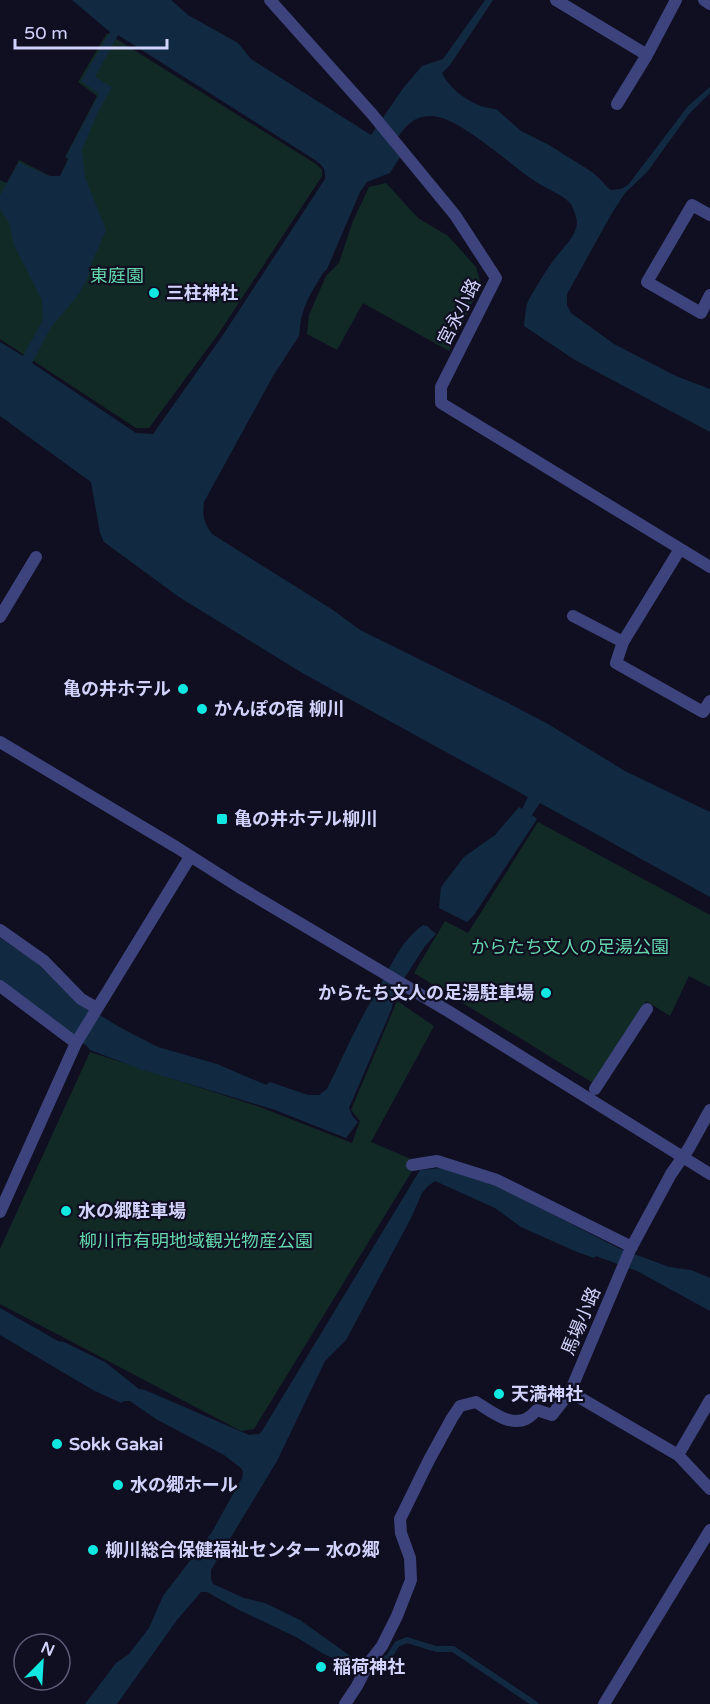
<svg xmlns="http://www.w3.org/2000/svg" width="710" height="1704" font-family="'Varela Round','Noto Sans JP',sans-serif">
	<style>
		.green { fill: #122a26 }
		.water { fill: #112a42; fill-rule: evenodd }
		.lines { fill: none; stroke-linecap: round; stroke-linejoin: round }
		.stream { stroke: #112a42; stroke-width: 6 }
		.minor { stroke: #3d437c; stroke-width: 12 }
		.tertiary { stroke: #3d437c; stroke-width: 12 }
		.poi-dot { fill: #12e8e2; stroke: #100f21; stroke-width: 2 }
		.labels { text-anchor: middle; stroke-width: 4.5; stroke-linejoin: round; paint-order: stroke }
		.park-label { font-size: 18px; fill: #64d6ab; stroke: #100f21 }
		.poi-label { font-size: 18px; font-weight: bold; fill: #d2d3fc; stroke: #100f21; text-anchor: start }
		.street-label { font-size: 18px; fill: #d2d3fc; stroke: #100f21 }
	</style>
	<rect width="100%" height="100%" fill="#100f21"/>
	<!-- green -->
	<path class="green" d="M107 33 316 164 322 170V176L219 333 149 428H136L0 339V180L7 183 19 160 50 176H60L68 159 65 157 97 96 78 82Z
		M386 183 418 218 448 236 476 267 481 284 449 351 363 303 337 350 307 334 309 315 326 276 339 263 353 221 369 187Z
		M538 822 710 915V987L689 976 670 1016 646 1001 593 1083 414 973 445 921 468 933Z
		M397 1001 434 1026 371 1142 413 1160 412 1171 254 1429 241 1431 0 1304V1249L90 1052 257 1106 352 1143 360 1121 351 1110Z"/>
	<!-- water -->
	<path class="water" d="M72 0H171L188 15 238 43 251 59 371 135 404 87 422 66 443 59 485 0H493L450 65 442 73C451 92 476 108 496 109L521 131 549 145 592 172 601 180 607 187 611 190 621 189 628 185 688 106 710 87V93L689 114 647 172 625 193 612 213 567 294V305L571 313 614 344 676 376 710 389V432L575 360 524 326C525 319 525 311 527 304 530 296 550 264 556 257 564 247 577 235 577 222 577 217 573 208 571 204 562 194 547 189 536 182 511 166 460 117 432 116 410 115 402 132 391 147L400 157 390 173 367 182 360 192 327 269 323 273C316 285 307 298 303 312 300 320 300 328 299 336L273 376 204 502C202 517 204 522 212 534L333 610 360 630 506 702 548 724 625 771 710 812V897L540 803 532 815 537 819 474 915 467 922 439 908 441 887 464 857 495 835 519 807 522 809 528 797 304 674 179 597 104 542 100 533 91 482 0 416V342L23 356 43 320 42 300 14 245 9 223 0 209V195L19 162 22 164 49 176H60L69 159 66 157 99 94 81 81 110 32ZM118 35 315 160C323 166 326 169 325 179L223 335 153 434 136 433 32 363 51 327 79 294 88 277 90 267 106 230 85 177 82 150 98 112 112 87 95 77Z
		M423 925 427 926 436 934 425 946 394 994 392 1008 349 1108 353 1117 358 1122 346 1138 275 1110 140 1069 90 1050 87 1046 57 1025 43 1011 0 980V938L36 962 75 1000 121 1028 158 1047 217 1064 266 1085 270 1082 308 1095H319L327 1089C342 1059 356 1026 373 998 388 973 398 943 423 925Z
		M442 1168 490 1182 618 1248 669 1267 691 1270 710 1278V1311L637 1271 596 1256 594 1258 577 1252 521 1227 495 1208 435 1181 428 1186 422 1193 411 1218 346 1340 325 1361 277 1461 211 1570V1579L213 1584 244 1598 265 1603 300 1620 360 1663 357 1670 322 1653 296 1637 239 1610 207 1592H201L177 1620 117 1704H85L116 1663 129 1654 149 1628 163 1596 212 1532 242 1478 243 1472 241 1468 224 1455 156 1419 130 1401H124L121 1403 93 1390 0 1335V1308L58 1341 64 1342 105 1362 139 1389 145 1390 249 1435 259 1434 262 1431 420 1170Z"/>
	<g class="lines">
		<!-- stream -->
		<path class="stream" d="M352 1664 358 1668 369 1666 389 1657 397 1644 407 1640 436 1649H453L535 1704"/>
		<!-- minor -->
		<path class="minor" d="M270 0 372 114 455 215 496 278 441 387V403L710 567
			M556 0 647 55
			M704 0 710 4
			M617 104 647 55 676 0
			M710 215 692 205 647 282 701 313 710 295
			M680 549 623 642 616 663 703 712 710 701
			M573 616 623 642
			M0 617 36 557
			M0 930 44 961 81 999 97 1008
			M0 986 76 1043
			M595 1089 647 1009
			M412 1165 437 1161 497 1180 632 1247
			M0 1212 76 1043 190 857
			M570 1392 678 1455 710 1489
			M678 1455 710 1400
			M345 1704 357 1686 368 1664 382 1646 397 1616 411 1580 410 1558 401 1533 400 1519 429 1460 452 1418 460 1406 476 1402C489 1410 509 1427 526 1419 530 1417 534 1413 537 1410L552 1415 570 1392 630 1250 671 1174 689 1148 710 1110
			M604 1704 710 1530"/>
		<!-- tertiary -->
		<path class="tertiary" d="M0 742 176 847 239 887 448 1011 710 1174"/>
	</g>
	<!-- markers -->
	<g class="poi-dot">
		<circle cx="154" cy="293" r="6"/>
		<circle cx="183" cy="689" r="6"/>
		<circle cx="202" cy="709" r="6"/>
		<rect x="216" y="813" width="12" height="12" rx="3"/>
		<circle cx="546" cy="993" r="6"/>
		<circle cx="66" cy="1211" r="6"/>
		<circle cx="499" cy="1394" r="6"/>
		<circle cx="57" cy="1444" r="6"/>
		<circle cx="118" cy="1485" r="6"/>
		<circle cx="93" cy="1550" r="6"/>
		<circle cx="321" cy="1667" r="6"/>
	</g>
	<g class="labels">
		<!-- park labels -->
		<g class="park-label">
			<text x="117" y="282">東庭園</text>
			<text x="570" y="953">からたち文人の足湯公園</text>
			<text x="196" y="1247">柳川市有明地域観光物産公園</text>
		</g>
		<!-- poi labels -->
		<g class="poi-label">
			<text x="166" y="299">三柱神社</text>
			<text x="171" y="695" text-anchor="end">亀の井ホテル</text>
			<text x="214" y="715">かんぽの宿 柳川</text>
			<text x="234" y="825">亀の井ホテル柳川</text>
			<text x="534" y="999" text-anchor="end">からたち文人の足湯駐車場</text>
			<text x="78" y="1217">水の郷駐車場</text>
			<text x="511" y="1400">天満神社</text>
			<text x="69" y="1450">Sokk Gakai</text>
			<text x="130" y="1491">水の郷ホール</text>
			<text x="105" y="1556">柳川総合保健福祉センター 水の郷</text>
			<text x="333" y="1673">稲荷神社</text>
		</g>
		<!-- street labels -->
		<g class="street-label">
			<text transform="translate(459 312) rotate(-63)" y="6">宮永小路</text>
			<text transform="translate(581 1321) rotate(-67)" y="6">馬場小路</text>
		</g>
	</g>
	<!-- north arrow -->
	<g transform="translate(42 1662) rotate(24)"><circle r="28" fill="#100f21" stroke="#5e5d79" stroke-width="1.5"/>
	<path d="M0-4.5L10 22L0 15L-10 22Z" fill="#12e8e2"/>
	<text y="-9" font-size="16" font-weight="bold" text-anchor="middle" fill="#d2d3fc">N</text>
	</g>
	<!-- scale -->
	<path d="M15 39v9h152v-9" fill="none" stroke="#d2d3fc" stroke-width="3"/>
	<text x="24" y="39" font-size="18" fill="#d2d3fc" stroke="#100f21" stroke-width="4.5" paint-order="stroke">50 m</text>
</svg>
